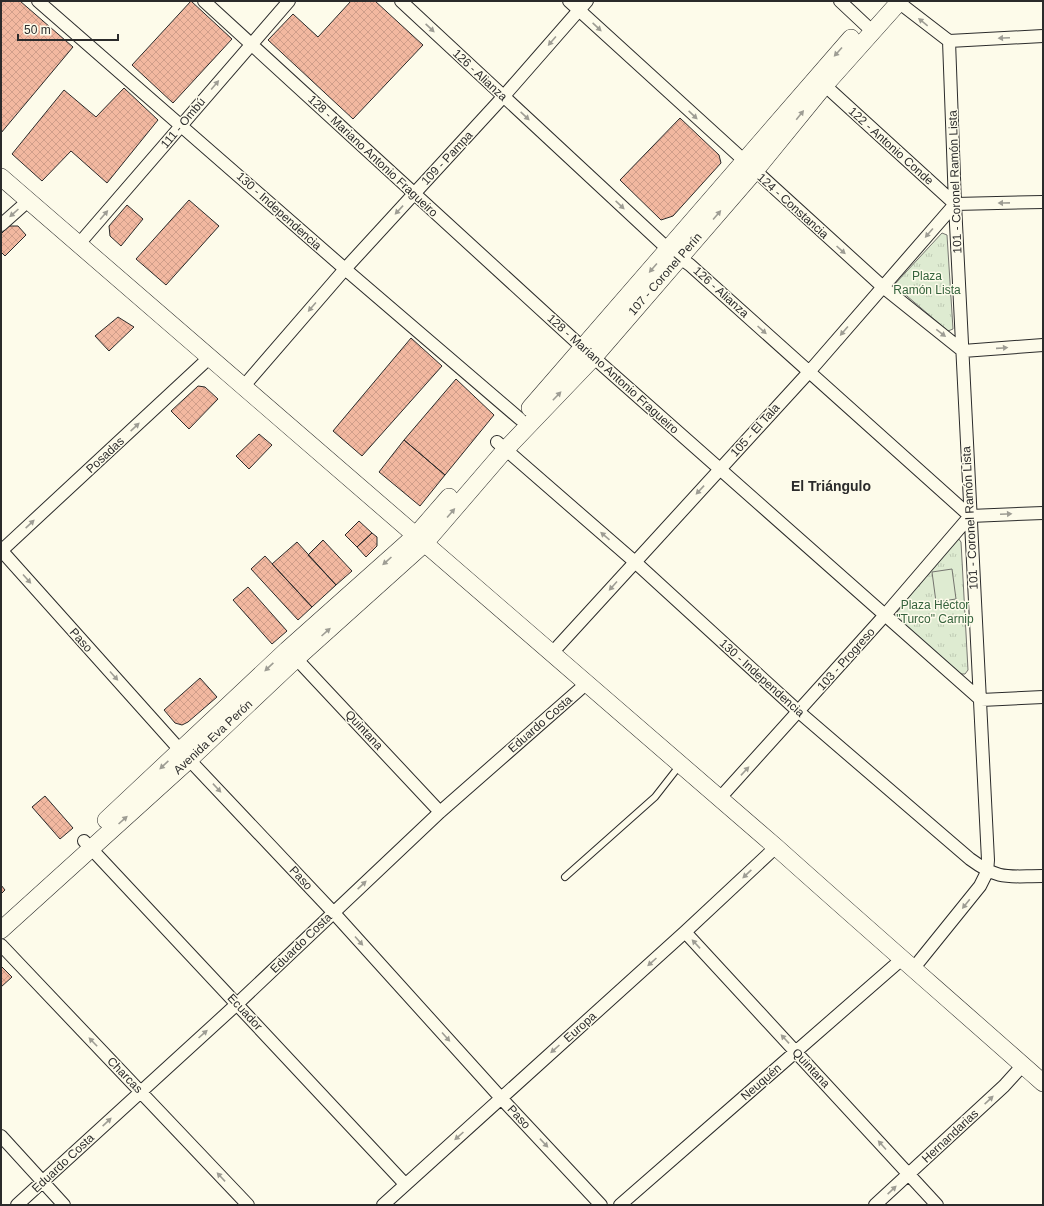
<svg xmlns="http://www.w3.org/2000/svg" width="1044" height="1206" font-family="Helvetica,sans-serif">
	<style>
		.grass { fill: url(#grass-tufts); stroke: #74746e }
		.pitch { fill: #deebd1; stroke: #74746e }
		.building { fill: url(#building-cross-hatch); stroke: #2b2b2b }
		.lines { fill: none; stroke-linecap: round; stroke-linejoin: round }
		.lane-casing { stroke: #2b2b2b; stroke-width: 8 }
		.street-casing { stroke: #2b2b2b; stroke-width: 14 }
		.secondary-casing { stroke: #2b2b2b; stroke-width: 18 }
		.lane { stroke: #fdfbea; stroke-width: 6 }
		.street { stroke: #fdfbea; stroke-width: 12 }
		.secondary { stroke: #fdfbea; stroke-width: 17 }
		.oneway { fill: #9e9d94 }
		.labels { text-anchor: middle; stroke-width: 3; stroke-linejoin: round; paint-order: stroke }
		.street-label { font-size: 12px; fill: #2b2b2b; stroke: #fdfbea }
		.park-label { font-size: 12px; fill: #34623c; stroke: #fdfbea }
		.quarter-label { font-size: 14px; font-weight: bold; fill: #2b2b2b; stroke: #fdfbea }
	</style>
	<defs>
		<pattern id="grass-tufts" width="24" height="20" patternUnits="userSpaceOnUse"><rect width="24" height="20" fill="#deebd1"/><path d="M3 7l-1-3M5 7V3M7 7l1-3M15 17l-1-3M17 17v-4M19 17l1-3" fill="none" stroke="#bfcab4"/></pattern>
		<pattern id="building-cross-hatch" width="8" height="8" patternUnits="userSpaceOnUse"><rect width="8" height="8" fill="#f2b8a0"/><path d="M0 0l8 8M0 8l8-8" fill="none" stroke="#d09e8a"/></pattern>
	</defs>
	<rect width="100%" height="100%" fill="#fdfbea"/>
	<!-- grass -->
	<path class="grass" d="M942 233 947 235 953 329 948 331 894 285Z
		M958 538 961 542 968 670 965 674H961L894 616 953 540Z"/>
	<!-- pitch -->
	<path class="pitch" d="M952 569 956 599 936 602 932 572Z"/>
	<!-- building -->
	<path class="building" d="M1 1H20L73 47 1 133Z
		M191 1 232 39 173 103 132 65Z
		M351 1H375L423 45 353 119 268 40 293 14 318 37Z
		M124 88 158 120 107 183 71 151 42 181 12 154 64 90 96 117Z
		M680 118 719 155 721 163 673 216 661 220 620 180Z
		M189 200 219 226 166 285 136 259Z
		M127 205 143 219 121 246 110 236 109 226Z
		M9 226H18L26 235 5 256 1 252V234Z
		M118 317 134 327 109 351 95 336Z
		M411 338 442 366 362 456 333 431Z
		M456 379 494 415 445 475 404 440Z
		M198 386 205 387 218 399 189 429 171 411Z
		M259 434 272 445 249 469 236 456Z
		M404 440 445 475 420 506 379 472Z
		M359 521 372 533 357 547 345 535Z
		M372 533 377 537V546L366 557 357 547Z
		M323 540 352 571 336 585 308 555Z
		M297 542 336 585 312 607 272 564Z
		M265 556 312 607 298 620 251 569Z
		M248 587 287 631 272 644 233 600Z
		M200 678 217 697 188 722 182 725 175 723 164 710Z
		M45 796 73 828 60 839 32 807Z
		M1 885 5 890 1 894Z
		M1 966 12 977 1 987Z"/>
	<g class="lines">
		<defs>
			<path id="lane" d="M565 877 655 797 680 765"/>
			<path id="street" d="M38 1 345 269 520 419
				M204 1 583 348 981 700 1043 697
				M401 1 669 250 690 265 970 516 1043 513
				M569 1 883 287 963 351 1043 345
				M840 1 872 31
				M897 1 949 41 1043 36
				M820 81 955 204 1043 202
				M1 225 28 201
				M78 245 289 1
				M243 387 345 269 503 97 587 1
				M497 442 635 562 799 712 970 859C1000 881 1008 876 1043 876
				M1 550 180 750 333 912 501 1098 601 1205
				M1 551 209 358
				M291 653 440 812
				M552 653 809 372 955 204
				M719 799 885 615 970 516
				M84 841 405 1184
				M685 932 937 1205
				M1 945 248 1205
				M913 969 980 886 987 872 988 860 955 204 949 41
				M1 1136 64 1205
				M17 1205 237 1004 440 812 587 683
				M383 1205 685 932 776 847
				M620 1205 902 959
				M875 1205 1004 1086 1023 1065"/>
			<path id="secondary" d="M1 177 776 847C864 926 954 1004 1043 1083
				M530 408 851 38
				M106 820 287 650 416 535 449 497
				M1 930 190 759 297 658 425 543 505 450 594 357 754 172 825 85 900 1"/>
		</defs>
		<!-- lane casing -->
		<use href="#lane" class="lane-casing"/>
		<!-- street casing -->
		<use href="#street" class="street-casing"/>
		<!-- secondary casing -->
		<use href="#secondary" class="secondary-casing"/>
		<!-- lane -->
		<use href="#lane" class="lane"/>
		<!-- street -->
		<use href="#street" class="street"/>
		<!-- secondary -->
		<use href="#secondary" class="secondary"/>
	</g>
	<!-- one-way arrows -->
	<defs><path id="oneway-solid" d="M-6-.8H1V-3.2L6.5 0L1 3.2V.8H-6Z"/></defs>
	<g class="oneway">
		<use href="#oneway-solid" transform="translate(923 22) rotate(-141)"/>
		<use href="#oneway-solid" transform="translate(597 27) rotate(43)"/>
		<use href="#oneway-solid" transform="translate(430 28) rotate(43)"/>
		<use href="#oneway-solid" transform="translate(1004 38) rotate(177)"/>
		<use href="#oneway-solid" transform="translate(552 41) rotate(131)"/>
		<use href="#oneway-solid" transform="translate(838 52) rotate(132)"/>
		<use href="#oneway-solid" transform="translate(215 85) rotate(-50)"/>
		<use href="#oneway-solid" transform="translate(693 115) rotate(43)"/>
		<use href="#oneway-solid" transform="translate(800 115) rotate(-51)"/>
		<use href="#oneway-solid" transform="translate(525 116) rotate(43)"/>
		<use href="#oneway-solid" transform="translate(1004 203) rotate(179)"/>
		<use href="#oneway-solid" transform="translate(620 205) rotate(43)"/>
		<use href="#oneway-solid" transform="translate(399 210) rotate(133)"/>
		<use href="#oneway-solid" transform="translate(14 213) rotate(138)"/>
		<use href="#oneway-solid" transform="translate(104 215) rotate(-49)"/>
		<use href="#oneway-solid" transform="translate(717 215) rotate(-49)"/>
		<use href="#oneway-solid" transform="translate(929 233) rotate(131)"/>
		<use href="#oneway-solid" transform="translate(841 250) rotate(42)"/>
		<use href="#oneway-solid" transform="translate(653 268) rotate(131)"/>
		<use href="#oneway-solid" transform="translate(312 307) rotate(131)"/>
		<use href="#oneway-solid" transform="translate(762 330) rotate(42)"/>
		<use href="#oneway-solid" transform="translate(844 331) rotate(131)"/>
		<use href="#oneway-solid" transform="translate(941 333) rotate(38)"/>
		<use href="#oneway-solid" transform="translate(1002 348) rotate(-4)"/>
		<use href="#oneway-solid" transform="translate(557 396) rotate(-46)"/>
		<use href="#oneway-solid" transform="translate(135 427) rotate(-43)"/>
		<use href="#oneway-solid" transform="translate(700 490) rotate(133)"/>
		<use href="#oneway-solid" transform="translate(451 513) rotate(-49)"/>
		<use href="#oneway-solid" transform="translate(1006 514) rotate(-3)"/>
		<use href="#oneway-solid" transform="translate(30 524) rotate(-43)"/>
		<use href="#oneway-solid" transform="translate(605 536) rotate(-139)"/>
		<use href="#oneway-solid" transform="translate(387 561) rotate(138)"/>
		<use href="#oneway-solid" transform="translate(27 579) rotate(48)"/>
		<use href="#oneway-solid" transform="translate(613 586) rotate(132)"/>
		<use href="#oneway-solid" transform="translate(326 632) rotate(-42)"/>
		<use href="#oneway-solid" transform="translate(269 667) rotate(137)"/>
		<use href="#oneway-solid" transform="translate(114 676) rotate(48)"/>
		<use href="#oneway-solid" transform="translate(164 765) rotate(137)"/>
		<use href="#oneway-solid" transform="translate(745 771) rotate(-47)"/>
		<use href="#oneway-solid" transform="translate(217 788) rotate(47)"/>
		<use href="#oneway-solid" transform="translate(123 820) rotate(-42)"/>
		<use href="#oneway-solid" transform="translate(747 874) rotate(137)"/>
		<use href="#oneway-solid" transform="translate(362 885) rotate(-43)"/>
		<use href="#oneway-solid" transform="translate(966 904) rotate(129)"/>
		<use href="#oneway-solid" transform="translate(359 941) rotate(48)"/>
		<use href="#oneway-solid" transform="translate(696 944) rotate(-133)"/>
		<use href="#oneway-solid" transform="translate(652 962) rotate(138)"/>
		<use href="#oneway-solid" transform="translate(203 1034) rotate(-42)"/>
		<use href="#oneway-solid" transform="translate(446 1037) rotate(48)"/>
		<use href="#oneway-solid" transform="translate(785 1039) rotate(-133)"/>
		<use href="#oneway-solid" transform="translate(93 1042) rotate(-134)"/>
		<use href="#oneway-solid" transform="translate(555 1049) rotate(138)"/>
		<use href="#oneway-solid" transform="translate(989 1100) rotate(-43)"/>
		<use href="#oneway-solid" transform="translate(107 1122) rotate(-43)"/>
		<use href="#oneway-solid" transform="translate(459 1136) rotate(138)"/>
		<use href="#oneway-solid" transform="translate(544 1143) rotate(47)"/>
		<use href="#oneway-solid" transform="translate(882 1145) rotate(-132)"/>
		<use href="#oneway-solid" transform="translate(221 1177) rotate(-133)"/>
		<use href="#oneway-solid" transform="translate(892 1190) rotate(-43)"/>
	</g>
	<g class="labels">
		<!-- street labels -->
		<g class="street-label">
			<text transform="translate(480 75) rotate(43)" y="4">126 - Alianza</text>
			<text transform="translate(183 123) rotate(-50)" y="4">111 - Ombú</text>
			<text transform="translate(891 146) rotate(42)" y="4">122 - Antonio Conde</text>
			<text transform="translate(373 156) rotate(43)" y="4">128 - Mariano Antonio Fragueiro</text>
			<text transform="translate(447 158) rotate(-47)" y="4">109 - Pampa</text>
			<text transform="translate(955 182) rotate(-92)" y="4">101 - Coronel Ramón Lista</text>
			<text transform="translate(793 206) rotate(42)" y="4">124 - Constancia</text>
			<text transform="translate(279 211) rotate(42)" y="4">130 - Independencia</text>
			<text transform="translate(665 274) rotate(-49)" y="4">107 - Coronel Perín</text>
			<text transform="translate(721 292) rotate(42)" y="4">126 - Alianza</text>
			<text transform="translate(613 374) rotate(42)" y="4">128 - Mariano Antonio Fragueiro</text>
			<text transform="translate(755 430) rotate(-48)" y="4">105 - El Tala</text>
			<text transform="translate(105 455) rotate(-43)" y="4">Posadas</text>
			<text transform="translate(970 518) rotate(-93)" y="4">101 - Coronel Ramón Lista</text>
			<text transform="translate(81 640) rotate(48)" y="4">Paso</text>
			<text transform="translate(846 659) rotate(-48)" y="4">103 - Progreso</text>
			<text transform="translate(762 678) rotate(42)" y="4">130 - Independencia</text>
			<text transform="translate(540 724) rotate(-41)" y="4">Eduardo Costa</text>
			<text transform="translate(364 730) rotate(47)" y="4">Quintana</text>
			<text transform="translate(213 737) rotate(-43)" y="4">Avenida Eva Perón</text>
			<text transform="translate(301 878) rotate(47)" y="4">Paso</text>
			<text transform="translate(301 943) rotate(-44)" y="4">Eduardo Costa</text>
			<text transform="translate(245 1012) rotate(47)" y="4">Ecuador</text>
			<text transform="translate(580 1027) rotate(-42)" y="4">Europa</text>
			<text transform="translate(811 1068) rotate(47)" y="4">Quintana</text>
			<text transform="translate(125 1075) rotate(46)" y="4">Charcas</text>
			<text transform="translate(761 1082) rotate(-41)" y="4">Neuquén</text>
			<text transform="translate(519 1117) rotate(47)" y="4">Paso</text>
			<text transform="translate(950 1136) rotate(-43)" y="4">Hernandarias</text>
			<text transform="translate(63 1163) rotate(-43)" y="4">Eduardo Costa</text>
		</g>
		<!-- park labels -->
		<g class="park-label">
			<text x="927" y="280">Plaza<tspan x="927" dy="14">Ramón Lista</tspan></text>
			<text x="935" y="609">Plaza Héctor<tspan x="935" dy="14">"Turco" Carnip</tspan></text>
		</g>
		<!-- quarter labels -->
		<g class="quarter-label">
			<text x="831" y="491">El Triángulo</text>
		</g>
	</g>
	<!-- border -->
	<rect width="1044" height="1206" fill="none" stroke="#2b2b2b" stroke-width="4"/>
	<!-- scale -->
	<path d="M18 34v6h100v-6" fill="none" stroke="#2b2b2b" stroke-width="2"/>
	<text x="24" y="34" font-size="12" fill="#2b2b2b" stroke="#fdfbea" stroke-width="3" paint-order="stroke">50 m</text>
</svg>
